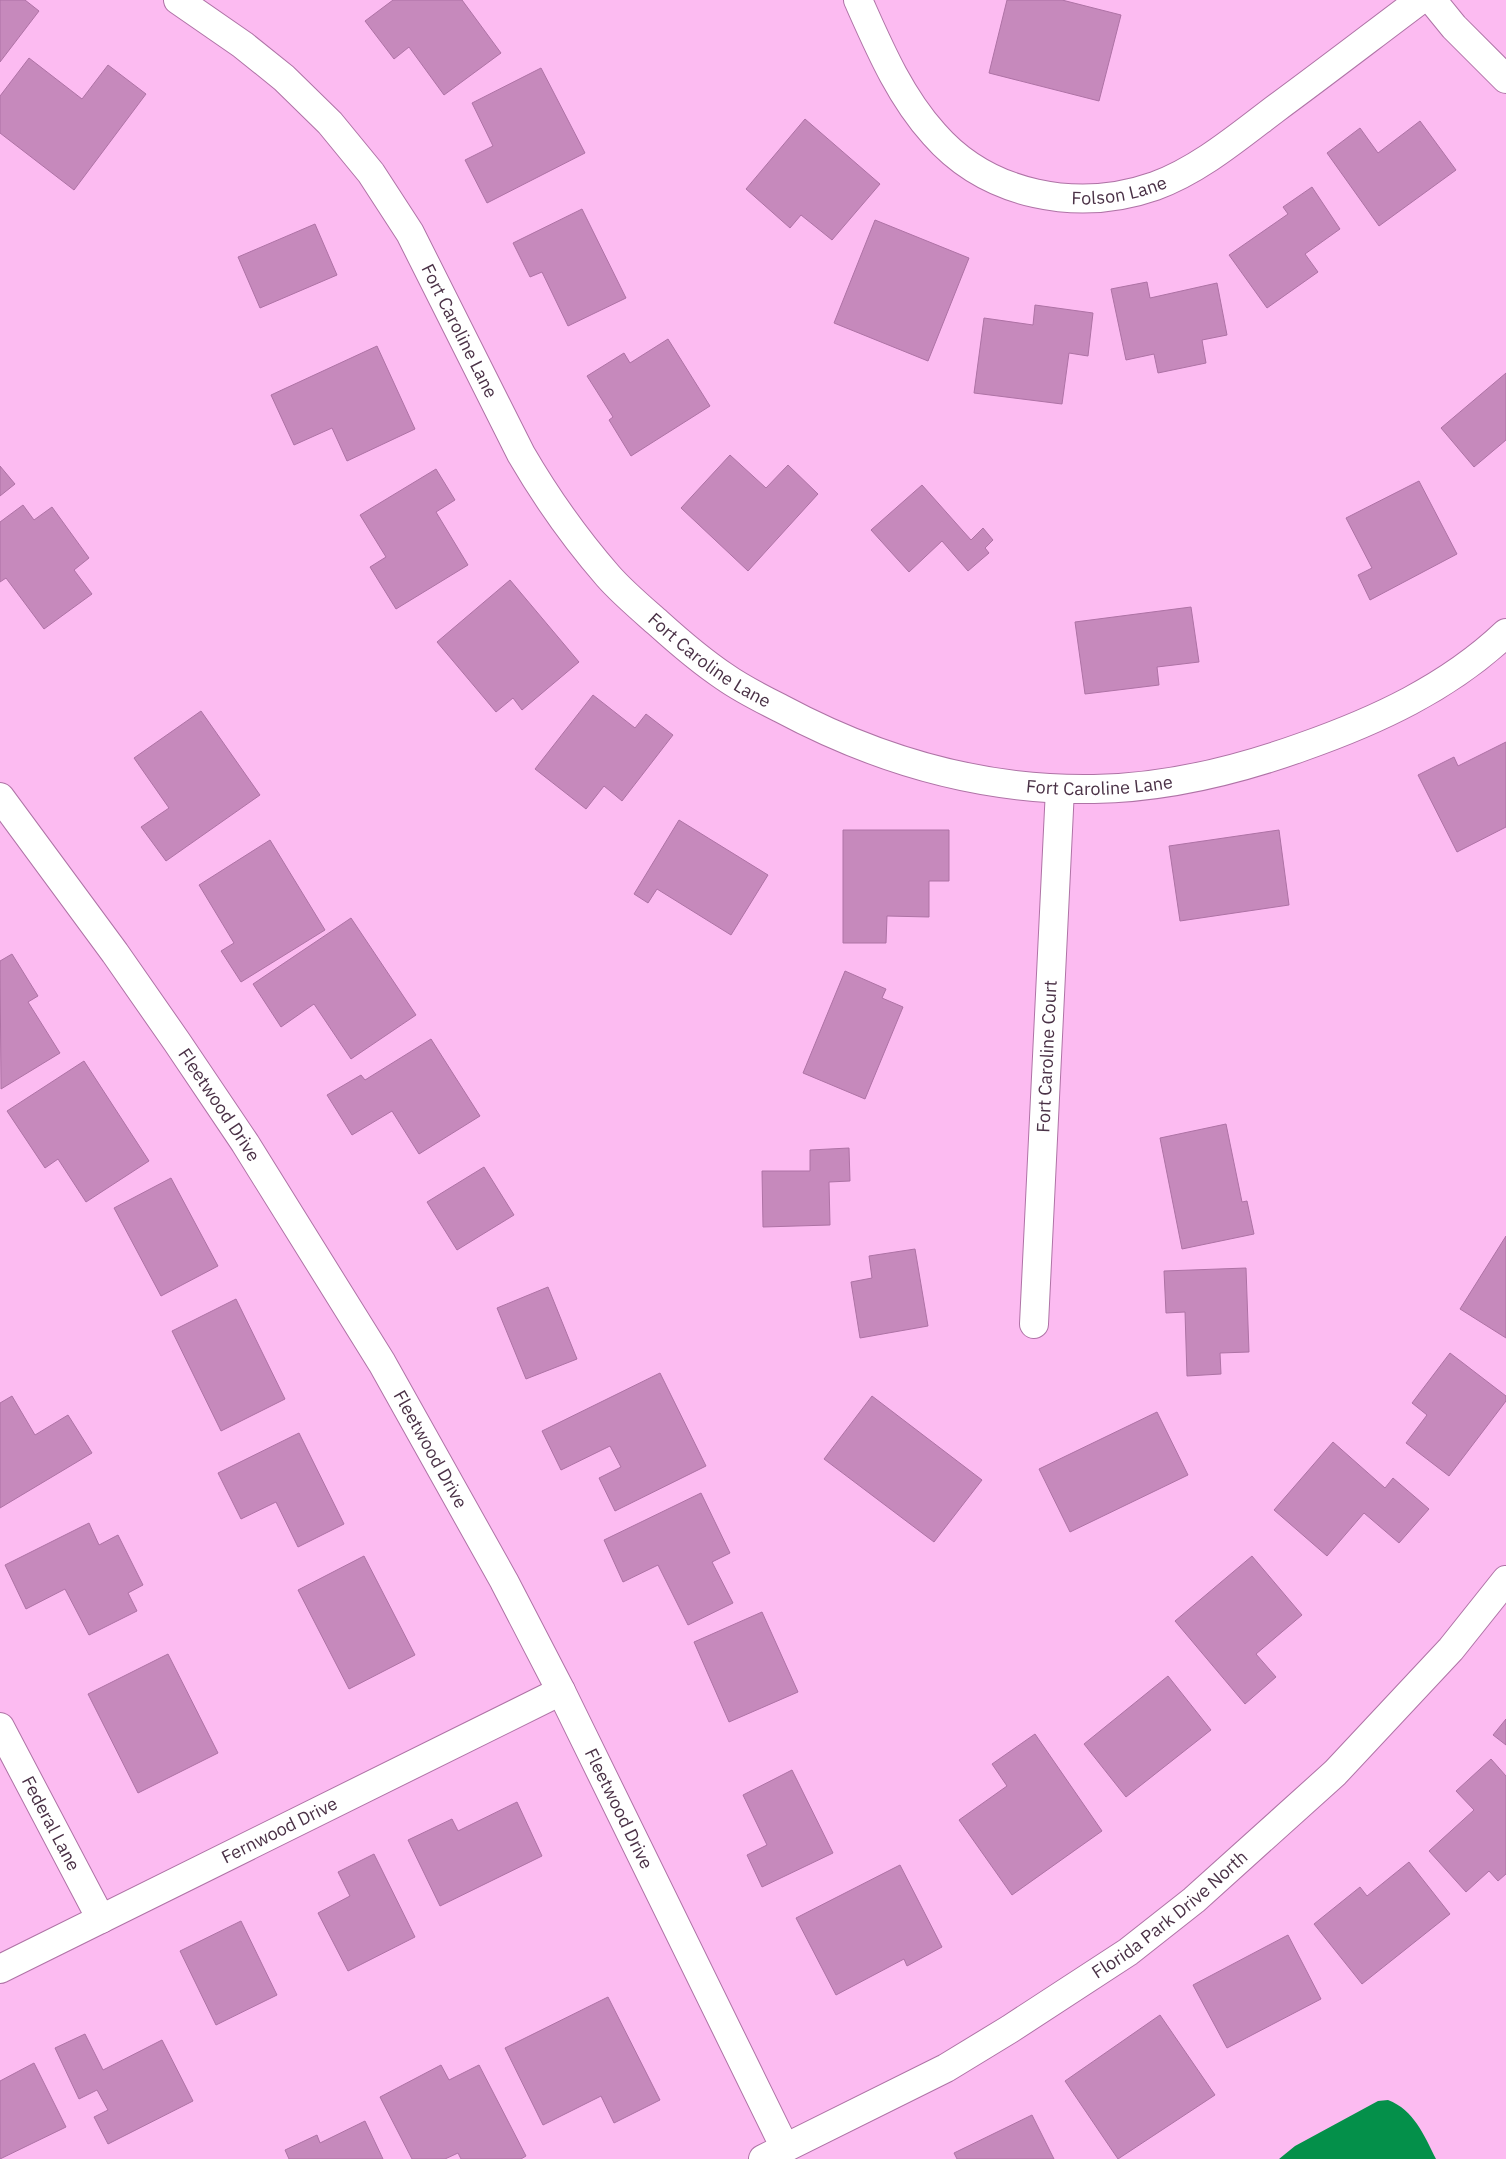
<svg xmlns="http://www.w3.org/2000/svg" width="1506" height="2159" font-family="'IBM Plex Sans',sans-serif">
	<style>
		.water { fill: #04904a }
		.building { fill: #c689bc; stroke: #ae72a5 }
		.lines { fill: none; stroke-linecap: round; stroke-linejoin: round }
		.minor-casing { stroke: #af73a6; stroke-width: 30 }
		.tertiary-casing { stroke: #af73a6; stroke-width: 30 }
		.minor { stroke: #fff; stroke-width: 28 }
		.tertiary { stroke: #fff; stroke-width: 28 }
		.labels { text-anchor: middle; stroke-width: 4; stroke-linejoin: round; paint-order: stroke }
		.street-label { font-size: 18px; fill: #4a3146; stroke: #fdf0fa }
	</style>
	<rect width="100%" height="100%" fill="#fcbbf1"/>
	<!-- water -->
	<path class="water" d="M1388 2100C1414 2110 1424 2135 1436 2159H1279L1295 2146 1378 2101Z"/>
	<!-- building -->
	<path class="building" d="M0 0H25L39 11 0 62Z
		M393 0H462L501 53 444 95 409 47 394 59 365 21Z
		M1007 0H1062L1121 15 1099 101 989 73Z
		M29 58 82 99 108 65 146 94 74 190 0 133V96Z
		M541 68 585 153 487 203 465 160 493 146 472 103Z
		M805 119 880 184 832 240 801 215 790 228 746 189Z
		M1420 121 1456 170 1379 226 1327 153 1360 128 1378 153Z
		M1312 187 1340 229 1305 254 1318 272 1267 308 1229 255 1288 214 1283 207Z
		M582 209 626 298 568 326 542 272 530 277 513 243Z
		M875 220 969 258 928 361 834 323Z
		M315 224 337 275 260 308 238 257Z
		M1147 282 1150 298 1217 283 1227 335 1202 340 1206 363 1158 373 1154 354 1126 360 1111 289Z
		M1035 305 1093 313 1088 356 1069 353 1062 404 974 393 984 318 1033 325Z
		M668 339 710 406 631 456 609 420 613 417 587 376 624 353 630 363Z
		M377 346 415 429 347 461 332 428 294 445 271 395Z
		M1506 373V440L1474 467 1441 428Z
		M730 455 766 488 788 465 818 494 748 571 681 508Z
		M0 466 15 484 0 496Z
		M436 469 455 500 436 512 468 565 396 609 370 567 386 557 360 515Z
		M1419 481 1457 554 1370 600 1358 575 1372 568 1346 518Z
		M922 485 971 540 983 528 993 540 985 548 989 553 968 571 942 541 909 572 871 530Z
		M23 505 34 520 52 507 89 558 74 570 92 594 44 629 6 578 0 582V522Z
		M510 580 579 662 522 710 513 698 496 712 437 642Z
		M1191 607 1199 662 1157 667 1159 685 1085 694 1075 622Z
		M593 695 635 728 646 714 673 735 622 801 604 786 586 809 535 769Z
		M201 711 260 795 166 861 141 827 169 808 134 758Z
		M1506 742V827L1457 852 1418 775 1454 757 1458 766Z
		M679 820 768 875 731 935 657 889 648 903 634 894Z
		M843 830H949V881H929V917L887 916 886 943H843Z
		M1279 830 1289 905 1180 921 1169 846Z
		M270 840 325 930 241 982 221 951 234 943 199 885Z
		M351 918 416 1015 351 1059 314 1004 281 1027 253 984Z
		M12 954 38 996 28 1002 60 1053 1 1089 0 961Z
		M845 971 886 989 882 998 903 1007 865 1099 803 1073Z
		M431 1039 480 1116 419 1154 392 1111 352 1135 327 1095 361 1075 365 1080Z
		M84 1061 149 1161 86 1202 58 1159 45 1168 7 1111Z
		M1226 1124 1242 1202 1247 1201 1254 1234 1182 1249 1160 1138Z
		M849 1148 850 1181 829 1182 830 1225 763 1227 762 1171H810V1150Z
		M484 1167 514 1215 457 1250 427 1202Z
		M171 1178 218 1266 161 1296 114 1208Z
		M1506 1236V1338L1460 1309Z
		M915 1249 928 1326 860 1338 851 1282 872 1278 869 1256Z
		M1246 1268 1249 1352 1220 1353 1221 1374 1187 1376 1185 1312 1166 1313 1164 1271Z
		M548 1287 577 1359 526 1379 497 1308Z
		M236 1299 285 1399 221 1431 172 1331Z
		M1450 1353 1506 1396V1401L1449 1476 1406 1443 1427 1415 1412 1403Z
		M660 1373 706 1466 615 1511 599 1478 621 1467 610 1446 561 1470 542 1431Z
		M12 1396 35 1435 68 1415 92 1453 0 1508V1403Z
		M872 1396 982 1480 934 1542 824 1459Z
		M1157 1412 1188 1475 1070 1532 1039 1469Z
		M299 1433 344 1524 298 1547 276 1502 241 1519 218 1473Z
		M1333 1442 1385 1488 1393 1478 1429 1509 1399 1543 1364 1513 1327 1556 1274 1510Z
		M701 1493 730 1553 712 1562 733 1603 688 1625 658 1565 623 1582 604 1540Z
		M89 1523 99 1545 118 1535 143 1585 128 1593 137 1611 89 1635 65 1589 26 1609 5 1565Z
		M364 1556 415 1655 349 1689 298 1590Z
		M1252 1556 1302 1615 1256 1654 1276 1677 1245 1704 1175 1621Z
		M762 1612 798 1692 729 1722 694 1642Z
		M168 1654 218 1753 138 1793 88 1694Z
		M1168 1676 1211 1730 1126 1797 1084 1744Z
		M1506 1719V1745L1493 1735Z
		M1035 1734 1102 1831 1012 1895 959 1820 1007 1786 992 1764Z
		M1491 1759 1506 1776V1874L1498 1881 1489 1871 1466 1892 1429 1851 1474 1810 1456 1791Z
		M792 1770 833 1853 762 1887 747 1855 767 1845 743 1795Z
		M517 1802 542 1856 440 1906 408 1840 452 1819 458 1831Z
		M374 1854 415 1937 348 1971 318 1913 350 1896 338 1872Z
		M1409 1862 1450 1914 1362 1984 1314 1924 1360 1887 1367 1896Z
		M900 1865 942 1947 907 1966 904 1959 836 1995 796 1918Z
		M241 1921 277 1995 216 2025 180 1951Z
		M1288 1935 1321 1999 1227 2048 1193 1985Z
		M608 1997 660 2100 614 2123 601 2096 543 2125 505 2048Z
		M1160 2015 1215 2095 1118 2159 1065 2081Z
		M85 2034 103 2070 162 2040 193 2101 108 2144 94 2117 108 2110 97 2090 79 2099 55 2048Z
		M34 2063 66 2127 0 2159V2081Z
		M441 2065 449 2080 479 2065 526 2156 521 2159H461L458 2153 445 2159H412L380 2097Z
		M1032 2115 1054 2159H957L954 2153Z
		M365 2121 383 2159H289L285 2150 317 2135 320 2143Z"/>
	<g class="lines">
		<defs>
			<g id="minor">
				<path id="s1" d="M178 0 243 45 284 78 330 123 371 173 410 233 521 454C546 497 575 538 608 576 623 593 641 608 658 623 679 642 701 661 725 677 742 689 762 699 780 708 877 760 983 791 1094 789 1165 788 1235 771 1302 747 1376 721 1448 688 1506 633"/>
				<path id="s2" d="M858 0C879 47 899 95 934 134 988 196 1078 213 1155 186 1199 170 1238 137 1275 109 1324 73 1372 36 1420 0"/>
				<path d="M1432 0 1454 27 1506 79"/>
				<path id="s3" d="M0 797 115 953 177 1042 245 1143 382 1363 504 1581 561 1691 785 2148"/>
				<path id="s4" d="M1034 1324 1060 789"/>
				<path id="s5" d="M0 1727 101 1919"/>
				<path id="s6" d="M0 1969 561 1691"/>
			</g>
			<g id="tertiary">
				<path id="s7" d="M763 2159 946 2068 1010 2029 1128 1952 1194 1900 1335 1773 1451 1649 1506 1580"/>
			</g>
		</defs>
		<!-- minor casing -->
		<use href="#minor" class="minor-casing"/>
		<!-- tertiary casing -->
		<use href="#tertiary" class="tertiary-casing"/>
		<!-- minor -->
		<use href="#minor" class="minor"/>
		<!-- tertiary -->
		<use href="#tertiary" class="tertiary"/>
	</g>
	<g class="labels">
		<!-- street labels -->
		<g class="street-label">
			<text dy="6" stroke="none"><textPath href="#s2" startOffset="359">Folson Lane</textPath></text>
			<text dy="6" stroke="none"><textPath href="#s1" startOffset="442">Fort Caroline Lane</textPath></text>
			<text dy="6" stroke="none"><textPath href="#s1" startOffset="862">Fort Caroline Lane</textPath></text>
			<text dy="6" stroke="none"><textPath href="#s1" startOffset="1281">Fort Caroline Lane</textPath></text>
			<text dy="6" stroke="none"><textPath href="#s4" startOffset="268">Fort Caroline Court</textPath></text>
			<text dy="6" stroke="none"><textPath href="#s3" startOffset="378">Fleetwood Drive</textPath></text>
			<text dy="6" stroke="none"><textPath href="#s3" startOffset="782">Fleetwood Drive</textPath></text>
			<text dy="6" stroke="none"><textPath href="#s3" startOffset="1188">Fleetwood Drive</textPath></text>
			<text dy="6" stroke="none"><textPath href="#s5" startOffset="109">Federal Lane</textPath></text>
			<text dy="6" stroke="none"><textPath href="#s6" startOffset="312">Fernwood Drive</textPath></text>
			<text dy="6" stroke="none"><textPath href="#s7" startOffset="476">Florida Park Drive North</textPath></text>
		</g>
	</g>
</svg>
